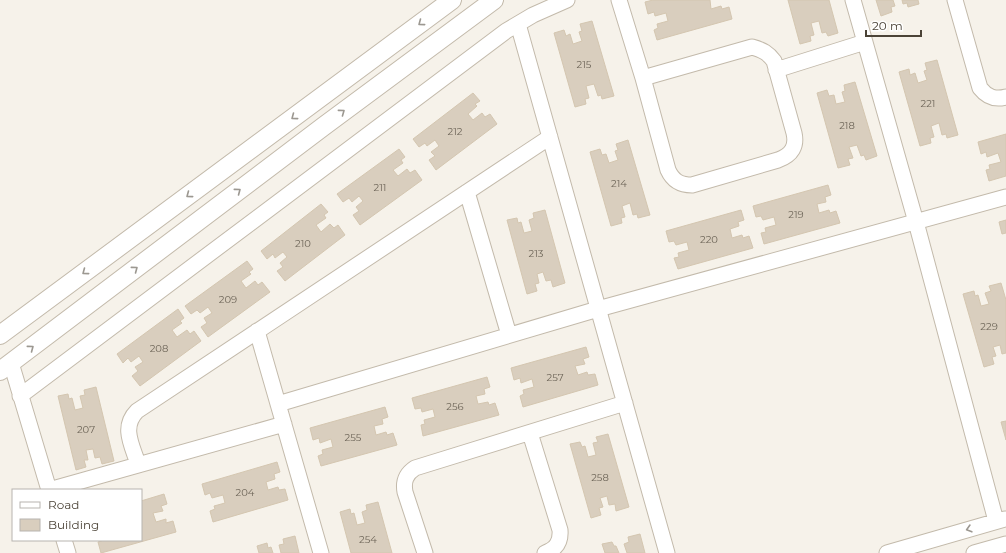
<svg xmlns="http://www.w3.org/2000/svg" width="1006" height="553" font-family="Montserrat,sans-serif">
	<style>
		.building { fill: #d9cebe; stroke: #d4c6b0 }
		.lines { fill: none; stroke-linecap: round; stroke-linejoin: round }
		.minor-casing { stroke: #c3baab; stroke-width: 17 }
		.tertiary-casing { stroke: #c3baab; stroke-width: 20 }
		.minor { stroke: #fff; stroke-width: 15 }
		.tertiary { stroke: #fff; stroke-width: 18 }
		.oneway { stroke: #9c9891 }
		.labels { text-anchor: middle; stroke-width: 3; stroke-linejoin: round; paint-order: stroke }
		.number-label { font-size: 10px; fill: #6e6659 }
	</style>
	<rect width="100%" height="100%" fill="#f6f2ea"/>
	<!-- building -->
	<path class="building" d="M653 0H710L711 9 721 6 722 9 729 7 732 19 657 40 654 30 658 28 657 24 668 21 666 13 655 16 654 12 648 14 645 2Z
		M788 0H829L838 33 828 36 826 32 822 33 819 21 811 23 814 35 810 36 811 41 800 44Z
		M876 0H893L895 6 891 7 892 12 881 16Z
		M902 0H918L919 4 908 7 907 3 903 4Z
		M592 21 614 96 602 99 601 95 598 96 594 84 586 86 589 98 585 99 586 104 575 107 554 33 564 30 566 36 570 34 573 44 582 41 579 32 582 31 580 24Z
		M937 60 958 135 947 138 946 134 942 135 939 123 931 126 934 137 930 138 931 143 920 146 899 72 909 69 910 75 915 73 918 83 927 80 924 71 927 70 925 63Z
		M855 82 877 156 866 160 864 155 861 156 857 145 849 147 853 158 848 159 850 165 838 168 817 93 827 90 829 96 834 95 836 104 845 102 842 92 845 91 844 85Z
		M473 93 480 101 475 104 477 106 468 114 473 120 482 113 485 117 490 114 497 124 436 170 429 160 435 156 431 152 439 146 435 140 427 146 425 143 419 147 413 139Z
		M1006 134V176L989 181 986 170 990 169 989 165 1001 162 998 153 987 157 986 152 981 154 978 142Z
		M628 140 650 215 638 218 637 214 633 215 630 203 622 206 625 217 621 218 622 223 611 226 590 152 600 149 602 155 606 154 609 163 618 160 615 151 618 150 616 144Z
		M399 149 405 157 401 160 403 163 393 170 398 176 407 169 410 173 415 170 422 180 360 225 353 215 359 211 356 207 363 201 359 196 352 202 349 198 343 202 337 194Z
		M828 185 831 195 825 197 826 202 817 204 819 213 829 210 830 213 836 211 840 223 764 244 761 233 766 232 765 228 776 225 774 217 763 220 761 216 756 217 753 206Z
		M321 204 328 212 324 215 326 218 316 225 321 232 330 224 334 228 338 225 345 235 285 281 277 271 283 267 280 263 287 257 283 252 275 258 273 254 267 259 261 251Z
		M545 210 565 283 553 287 551 280 546 281 543 272 537 274 539 283 535 284 537 291 527 294 507 220 517 218 518 223 521 222 524 233 532 231 529 220 534 218 533 213Z
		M741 210 744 220 738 222 739 226 730 229 732 238 742 235 743 238 749 236 753 248 678 269 674 258 679 257 678 253 689 250 687 242 676 245 674 241 669 242 666 231Z
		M1006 220V233L1002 234 999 222Z
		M247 261 253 269 249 272 251 274 241 281 246 288 255 281 258 285 262 282 270 292 208 337 201 327 207 323 204 318 212 313 208 307 200 313 197 310 191 314 185 306Z
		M1001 283 1006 300V353L1002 354 1000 345 993 347 996 356 992 357 994 364 984 367 963 294 974 291 975 296 978 295 981 306 989 304 985 293 991 291 989 286Z
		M178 309 184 318 180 321 182 323 172 330 177 337 187 330 190 334 194 331 201 341 140 386 132 376 138 371 135 367 143 362 139 356 131 362 128 358 123 363 117 354Z
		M586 347 589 357 583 359 585 364 575 366 578 375 587 372 588 375 595 374 598 385 523 407 520 396 524 394 523 390 534 387 532 379 521 383 520 378 514 380 511 368Z
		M487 377 490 387 484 389 485 394 476 396 478 404 488 402 489 405 495 403 499 415 423 436 421 425 425 424 424 420 435 417 433 409 422 412 421 408 415 409 412 398Z
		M96 387 114 461 102 464 100 457 95 458 93 449 86 450 88 460H84L86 467 76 470 58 396 68 394 69 399 72 398 75 410 83 408 80 396 85 395 84 390Z
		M385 407 388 417 382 419 383 424 374 426 376 435 386 432 387 435 393 433 397 445 321 466 318 456 323 454 322 450 333 447 331 439 320 443 319 438 313 440 310 428Z
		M1006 421V440L1001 422Z
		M608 434 629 507 616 511 615 504 609 505 607 496 600 498 603 507 599 508 601 515 591 518 570 444 580 442 582 447 585 446 588 457 596 455 593 443 598 442 596 437Z
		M277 462 280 472 274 474 275 479 266 482 268 490 278 487 279 490 285 489 288 500 213 522 210 511 215 509 214 506 225 503 223 495 212 498 210 493 205 495 202 484Z
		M164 494 167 504 161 506 163 511 153 513 156 522 166 519V523L173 521 176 532 101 553 98 542 102 541V540H141V501Z
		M378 502 392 553H351L340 512 350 509 351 514 354 513 357 525 365 523 362 512 367 510 366 505Z
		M640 534 645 553H627L624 544 629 542 628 537Z
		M295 536 299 553H281L279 545 284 544 283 539Z
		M612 542 614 546H616L619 553H605L602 544Z
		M267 543 268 548 271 547 273 553H259L257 546Z"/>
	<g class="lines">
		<defs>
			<path id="minor" d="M619 0 643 78
				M853 0 916 222 996 521
				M955 0 980 88C987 97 995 100 1006 97
				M518 24 667 553
				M752 47C763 50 768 53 774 61L794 133C797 146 792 155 778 160L692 185C680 185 673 181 668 170L643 78Z
				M776 70 865 42
				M467 192 509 335
				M257 331 321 553
				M11 363 49 490
				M20 396 506 31 533 15 567 0
				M278 404 598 309 1006 197
				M530 433 560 530C561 542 556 549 545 553
				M138 464C132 445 121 427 137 411L550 137
				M49 490 284 424
				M64 540 68 553
				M425 553 405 492C403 481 406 474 415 468L625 403
				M887 553 1005 519
				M974 553 1006 544"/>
			<path id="tertiary" d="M0 335 452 0
				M0 371 324 126 494 0"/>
		</defs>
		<!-- minor casing -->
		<use href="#minor" class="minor-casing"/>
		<!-- tertiary casing -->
		<use href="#tertiary" class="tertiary-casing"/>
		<!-- minor -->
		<use href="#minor" class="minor"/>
		<!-- tertiary -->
		<use href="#tertiary" class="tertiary"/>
	</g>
	<!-- one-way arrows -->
	<defs><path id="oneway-chevron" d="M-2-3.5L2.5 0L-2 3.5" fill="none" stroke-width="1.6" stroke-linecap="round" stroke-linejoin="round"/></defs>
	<g class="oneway">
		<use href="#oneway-chevron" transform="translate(421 23) rotate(143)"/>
		<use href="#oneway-chevron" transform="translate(342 112) rotate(-36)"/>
		<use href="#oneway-chevron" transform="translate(294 117) rotate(143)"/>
		<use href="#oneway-chevron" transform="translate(238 191) rotate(-37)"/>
		<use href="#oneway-chevron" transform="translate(189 195) rotate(143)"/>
		<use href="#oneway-chevron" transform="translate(135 269) rotate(-37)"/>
		<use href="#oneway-chevron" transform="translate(85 272) rotate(143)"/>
		<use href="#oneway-chevron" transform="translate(31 348) rotate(-37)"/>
		<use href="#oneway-chevron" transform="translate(969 529) rotate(164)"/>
	</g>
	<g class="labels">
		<!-- number labels -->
		<g class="number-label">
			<text x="584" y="68">215</text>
			<text x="928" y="107">221</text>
			<text x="847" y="129">218</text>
			<text x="455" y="135">212</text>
			<text x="619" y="187">214</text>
			<text x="380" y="191">211</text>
			<text x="796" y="218">219</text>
			<text x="709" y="243">220</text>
			<text x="303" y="247">210</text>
			<text x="536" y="257">213</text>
			<text x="228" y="303">209</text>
			<text x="989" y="330">229</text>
			<text x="159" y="352">208</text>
			<text x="555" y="381">257</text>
			<text x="455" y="410">256</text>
			<text x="86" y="433">207</text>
			<text x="353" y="441">255</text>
			<text x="600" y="481">258</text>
			<text x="245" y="496">204</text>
			<text x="368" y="543">254</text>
		</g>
	</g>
	<!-- legend -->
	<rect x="12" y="489" width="130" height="52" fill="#ffffff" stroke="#b7b4af"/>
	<rect x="20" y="502" width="20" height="6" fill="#ffffff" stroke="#b7b4af"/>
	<text x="48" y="509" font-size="12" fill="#4b4337">Road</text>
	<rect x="20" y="519" width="20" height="12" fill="#d9cebe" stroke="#b7b4af"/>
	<text x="48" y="529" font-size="12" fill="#4b4337">Building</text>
	<!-- scale -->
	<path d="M866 30v6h55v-6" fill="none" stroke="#4b4337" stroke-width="2"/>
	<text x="872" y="30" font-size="12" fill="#4b4337" stroke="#ffffff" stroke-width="3" paint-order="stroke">20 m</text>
</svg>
